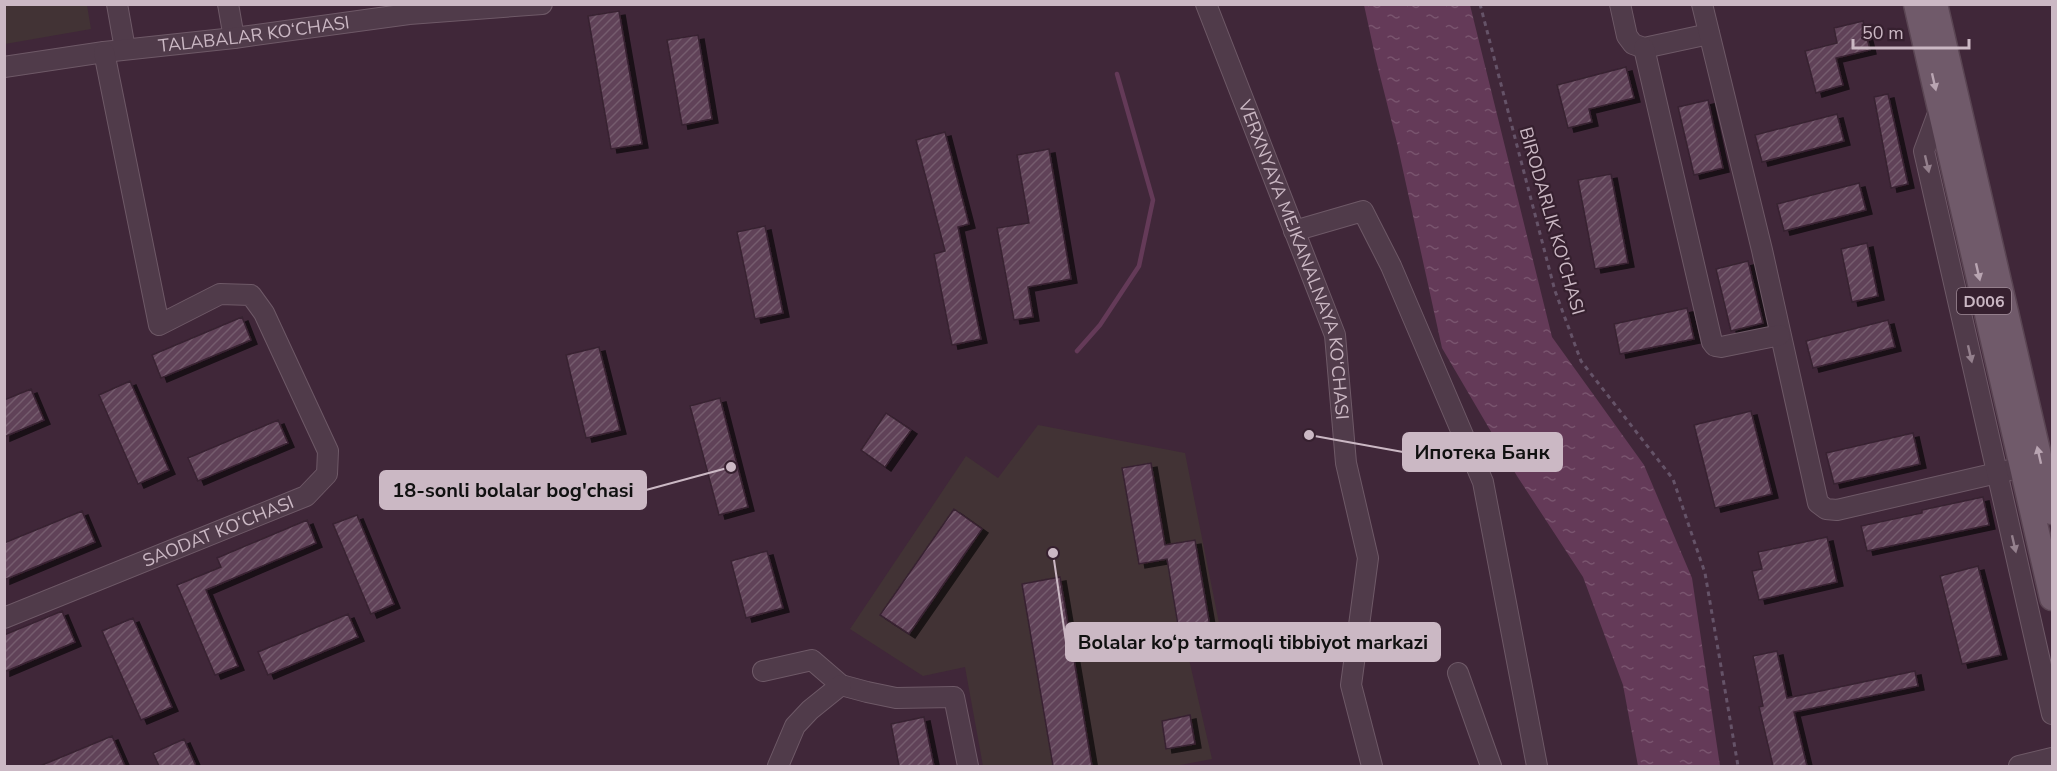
<svg xmlns="http://www.w3.org/2000/svg" width="2057" height="771" font-family="'Nunito Sans',sans-serif">
	<style>
		.medical { fill: #423335 }
		.water { fill: url(#water-ripples) }
		.lines { fill: none; stroke-linecap: round; stroke-linejoin: round }
		.stream { stroke: #643a58; stroke-width: 4.5 }
		.building { fill: url(#building-hatch); stroke: #382231; stroke-width: 1.5; filter: url(#shadow) }
		.minor-casing { stroke: #6e5967; stroke-width: 22 }
		.major-casing { stroke: #5a4553; stroke-width: 27 }
		.path { stroke: #655368; stroke-width: 3; stroke-dasharray: 4.5 4.5; stroke-linecap: butt }
		.minor { stroke: #503b4a; stroke-width: 20 }
		.major { stroke: #705a6a; stroke-width: 24 }
		.oneway { fill: #b9a5b2 }
		.oneway2 { fill: #94808d }
		.labels { text-anchor: middle; stroke-width: 4.5; stroke-linejoin: round; paint-order: stroke }
		.shield { fill: #36202f; stroke: #9e8a97; stroke-width: 1.5 }
		.shield-label { font-size: 16px; font-weight: bold; fill: #cbb8c4 }
		.street-label { font-size: 18px; fill: #cbb8c4; stroke: #36202f }
		.leader { fill: none; stroke: #cbb8c4; stroke-width: 2 }
		.callout-dot { fill: #cbb8c4; stroke: #36202f; stroke-width: 2 }
		.callout { fill: #cbb8c4; stroke: #cbb8c4; stroke-width: 2 }
		.callout-label { font-size: 20px; text-anchor: middle; font-weight: bold; fill: #111 }
	</style>
	<defs>
		<pattern id="water-ripples" width="26" height="14" patternUnits="userSpaceOnUse" patternTransform="scale(1.5)"><rect width="26" height="14" fill="#643a58"/><path d="M2 4q2-2 4 0t4 0M15 11q2-2 4 0t4 0" fill="none" stroke="#79546e"/></pattern>
		<pattern id="building-hatch" width="6" height="6" patternUnits="userSpaceOnUse" patternTransform="scale(1.5)"><rect width="6" height="6" fill="#604358"/><path d="M-1 1l2-2M0 6l6-6M5 7l2-2" fill="none" stroke="#755c6e"/></pattern>
		<filter id="shadow"><feDropShadow dx="6" dy="4" stdDeviation="0" flood-color="#0009"/></filter>
	</defs>
	<rect width="100%" height="100%" fill="#402739"/>
	<!-- medical -->
	<path class="medical" d="M5 4 87 5 91 29 5 44Z
		M1038 425 1185 453 1224 648 1188 655 1212 759 1175 766H983L965 667 923 676 850 629 966 456 998 478Z"/>
	<!-- water -->
	<path class="water" d="M1364 5H1470L1552 337 1644 465 1692 578 1720 766H1638L1623 685 1583 577 1517 476 1442 348 1397 143 1376 60Z"/>
	<g class="lines">
		<!-- stream -->
		<path class="stream" d="M1077 351 1100 325 1139 266 1153 200 1117 74"/>
	</g>
	<!-- building -->
	<path class="building" d="M619 11 642 144 611 149 588 16Z
		M1863 21 1870 50 1836 58 1843 85 1816 93 1805 51 1837 43 1834 28Z
		M698 35 712 119 682 125 667 40Z
		M1626 67 1634 98 1589 109 1592 122 1568 128 1557 85Z
		M1888 94 1908 184 1891 188 1874 97Z
		M1708 100 1723 168 1694 175 1678 107Z
		M1837 114 1844 141 1762 162 1755 135Z
		M945 132 969 224 958 227 981 339 952 345 934 254 945 251 916 140Z
		M1049 149 1071 279 1028 287 1033 317 1014 320 997 228 1029 223 1017 155Z
		M1611 174 1628 263 1595 269 1578 180Z
		M1859 183 1866 210 1784 231 1777 204Z
		M765 226 783 313 755 319 737 232Z
		M1867 243 1878 296 1852 302 1841 249Z
		M1748 261 1763 323 1731 331 1716 269Z
		M1687 308 1694 339 1620 354 1614 324Z
		M242 317 251 340 161 378 152 355Z
		M1888 320 1895 347 1813 368 1806 341Z
		M599 347 620 430 586 438 566 355Z
		M130 381 169 470 138 484 99 395Z
		M31 389 44 420 4 437V400Z
		M720 398 748 507 719 515 690 406Z
		M1751 411 1772 494 1715 508 1694 425Z
		M886 413 911 430 885 467 861 450Z
		M278 420 288 443 198 481 188 458Z
		M1913 433 1920 464 1834 484 1826 453Z
		M1151 463 1165 545 1195 540 1211 632 1180 637 1167 559 1139 564 1122 468Z
		M1983 497 1989 525 1867 551 1861 526 1922 513V510Z
		M954 509 982 529 909 634 880 615Z
		M82 511 95 542 4 580V543Z
		M357 515 394 604 371 614 333 524Z
		M307 520 316 543 206 590 238 666 215 675 177 585 221 567 217 558Z
		M1827 537 1837 582 1759 600 1752 571 1762 569 1758 552Z
		M767 551 783 608 746 618 731 561Z
		M1978 566 2001 655 1962 664 1940 576Z
		M1060 577 1092 766H1053L1022 584Z
		M62 611 75 642 4 672V635Z
		M348 614 358 637 268 675 258 652Z
		M133 618 172 707 141 720 102 631Z
		M1777 651 1787 698 1915 671 1918 686 1794 712 1807 766H1773L1759 707 1763 706 1753 656Z
		M1190 715 1195 744 1166 749 1162 721Z
		M924 717 934 766H899L891 724Z
		M112 736 125 766H40Z
		M184 739 196 766H159L153 753Z"/>
	<g class="lines">
		<defs>
			<g id="minor">
				<path d="M117 4 125 49"/>
				<path d="M228 4 234 38"/>
				<path id="s1" d="M1206 4 1335 335 1346 463 1368 558 1351 685 1372 766"/>
				<path d="M1620 4 1627 36 1633 44 1644 48 1709 34"/>
				<path d="M1702 4 1762 250 1818 503 1826 509 1837 510 2023 467"/>
				<path d="M1644 48 1712 342 1715 346 1721 347 1780 335"/>
				<path id="s2" d="M4 67 104 52 234 38 409 14 542 4"/>
				<path d="M1940 108 1924 151 2052 714"/>
				<path d="M1294 231 1363 211 1391 266 1483 482 1537 766"/>
				<path id="s3" d="M4 618 306 496 327 474 328 451 264 313 251 295 220 294 159 325 104 52"/>
				<path d="M763 671 812 660 841 685 867 692 896 698 954 697 968 766"/>
				<path d="M1458 673 1491 766"/>
				<path d="M778 766 795 726 810 710 841 685"/>
				<path d="M2019 766 2052 758"/>
			</g>
			<path id="major" d="M1916 4 2052 598
				M1935 4 2052 512"/>
		</defs>
		<!-- minor casing -->
		<use href="#minor" class="minor-casing"/>
		<!-- major casing -->
		<use href="#major" class="major-casing"/>
		<!-- path -->
		<path class="path" d="M1480 4 1555 291 1581 361 1673 479 1705 573 1738 766"/>
		<!-- minor -->
		<use href="#minor" class="minor"/>
		<!-- major -->
		<use href="#major" class="major"/>
	</g>
	<!-- one-way arrows -->
	<defs><path id="oneway-solid" d="M-6-.8H1V-3.2L6.5 0L1 3.2V.8H-6Z" transform="scale(1.5)"/></defs>
	<g class="oneway">
		<use href="#oneway-solid" transform="translate(1934 82) rotate(77)"/>
		<use href="#oneway-solid" transform="translate(1978 272) rotate(77)"/>
		<use href="#oneway-solid" transform="translate(2039 455) rotate(-103)"/>
	</g>
	<g class="oneway2">
		<use href="#oneway-solid" transform="translate(1927 164) rotate(77)"/>
		<use href="#oneway-solid" transform="translate(1970 354) rotate(77)"/>
		<use href="#oneway-solid" transform="translate(2014 544) rotate(77)"/>
	</g>
	<g class="labels">
		<!-- shield labels -->
		<rect class="shield" x="1957" y="288" width="54" height="26" rx="4.5"/>
		<g class="shield-label">
			<text x="1984" y="307">D006</text>
		</g>
		<!-- street labels -->
		<g class="street-label">
			<text dy="6" stroke="none"><textPath href="#s2" startOffset="252">TALABALAR KO‘CHASI</textPath></text>
			<text transform="translate(1552 221) rotate(74)" y="6">BIRODARLIK KO'CHASI</text>
			<text dy="6" stroke="none"><textPath href="#s1" startOffset="272">VERXNYAYA MEJKANALNAYA KO‘CHASI</textPath></text>
			<text dy="6" stroke="none"><textPath href="#s3" startOffset="231">SAODAT KO‘CHASI</textPath></text>
		</g>
	</g>
	<!-- callouts -->
	<path class="leader" d="M1309 435L1403 452M731 467L646 490M1053 553L1066 642"/>
	<g class="callout-dot">
		<circle cx="1309" cy="435" r="6"/>
		<circle cx="731" cy="467" r="6"/>
		<circle cx="1053" cy="553" r="6"/>
	</g>
	<g class="callout">
		<rect x="1403" y="433" width="159" height="38" rx="6"/>
		<rect x="380" y="471" width="266" height="38" rx="6"/>
		<rect x="1066" y="623" width="374" height="38" rx="6"/>
	</g>
	<g class="callout-label">
		<text x="1482" y="459">Ипотека Банк</text>
		<text x="513" y="497">18-sonli bolalar bog'chasi</text>
		<text x="1253" y="649">Bolalar ko‘p tarmoqli tibbiyot markazi</text>
	</g>
	<!-- border -->
	<rect width="2057" height="771" fill="none" stroke="#cbb8c4" stroke-width="12"/>
	<!-- scale -->
	<path d="M1853 39v9h116v-9" fill="none" stroke="#cbb8c4" stroke-width="3"/>
	<text x="1862" y="39" font-size="18" fill="#cbb8c4" stroke="#36202f" stroke-width="4.5" paint-order="stroke">50 m</text>
</svg>
